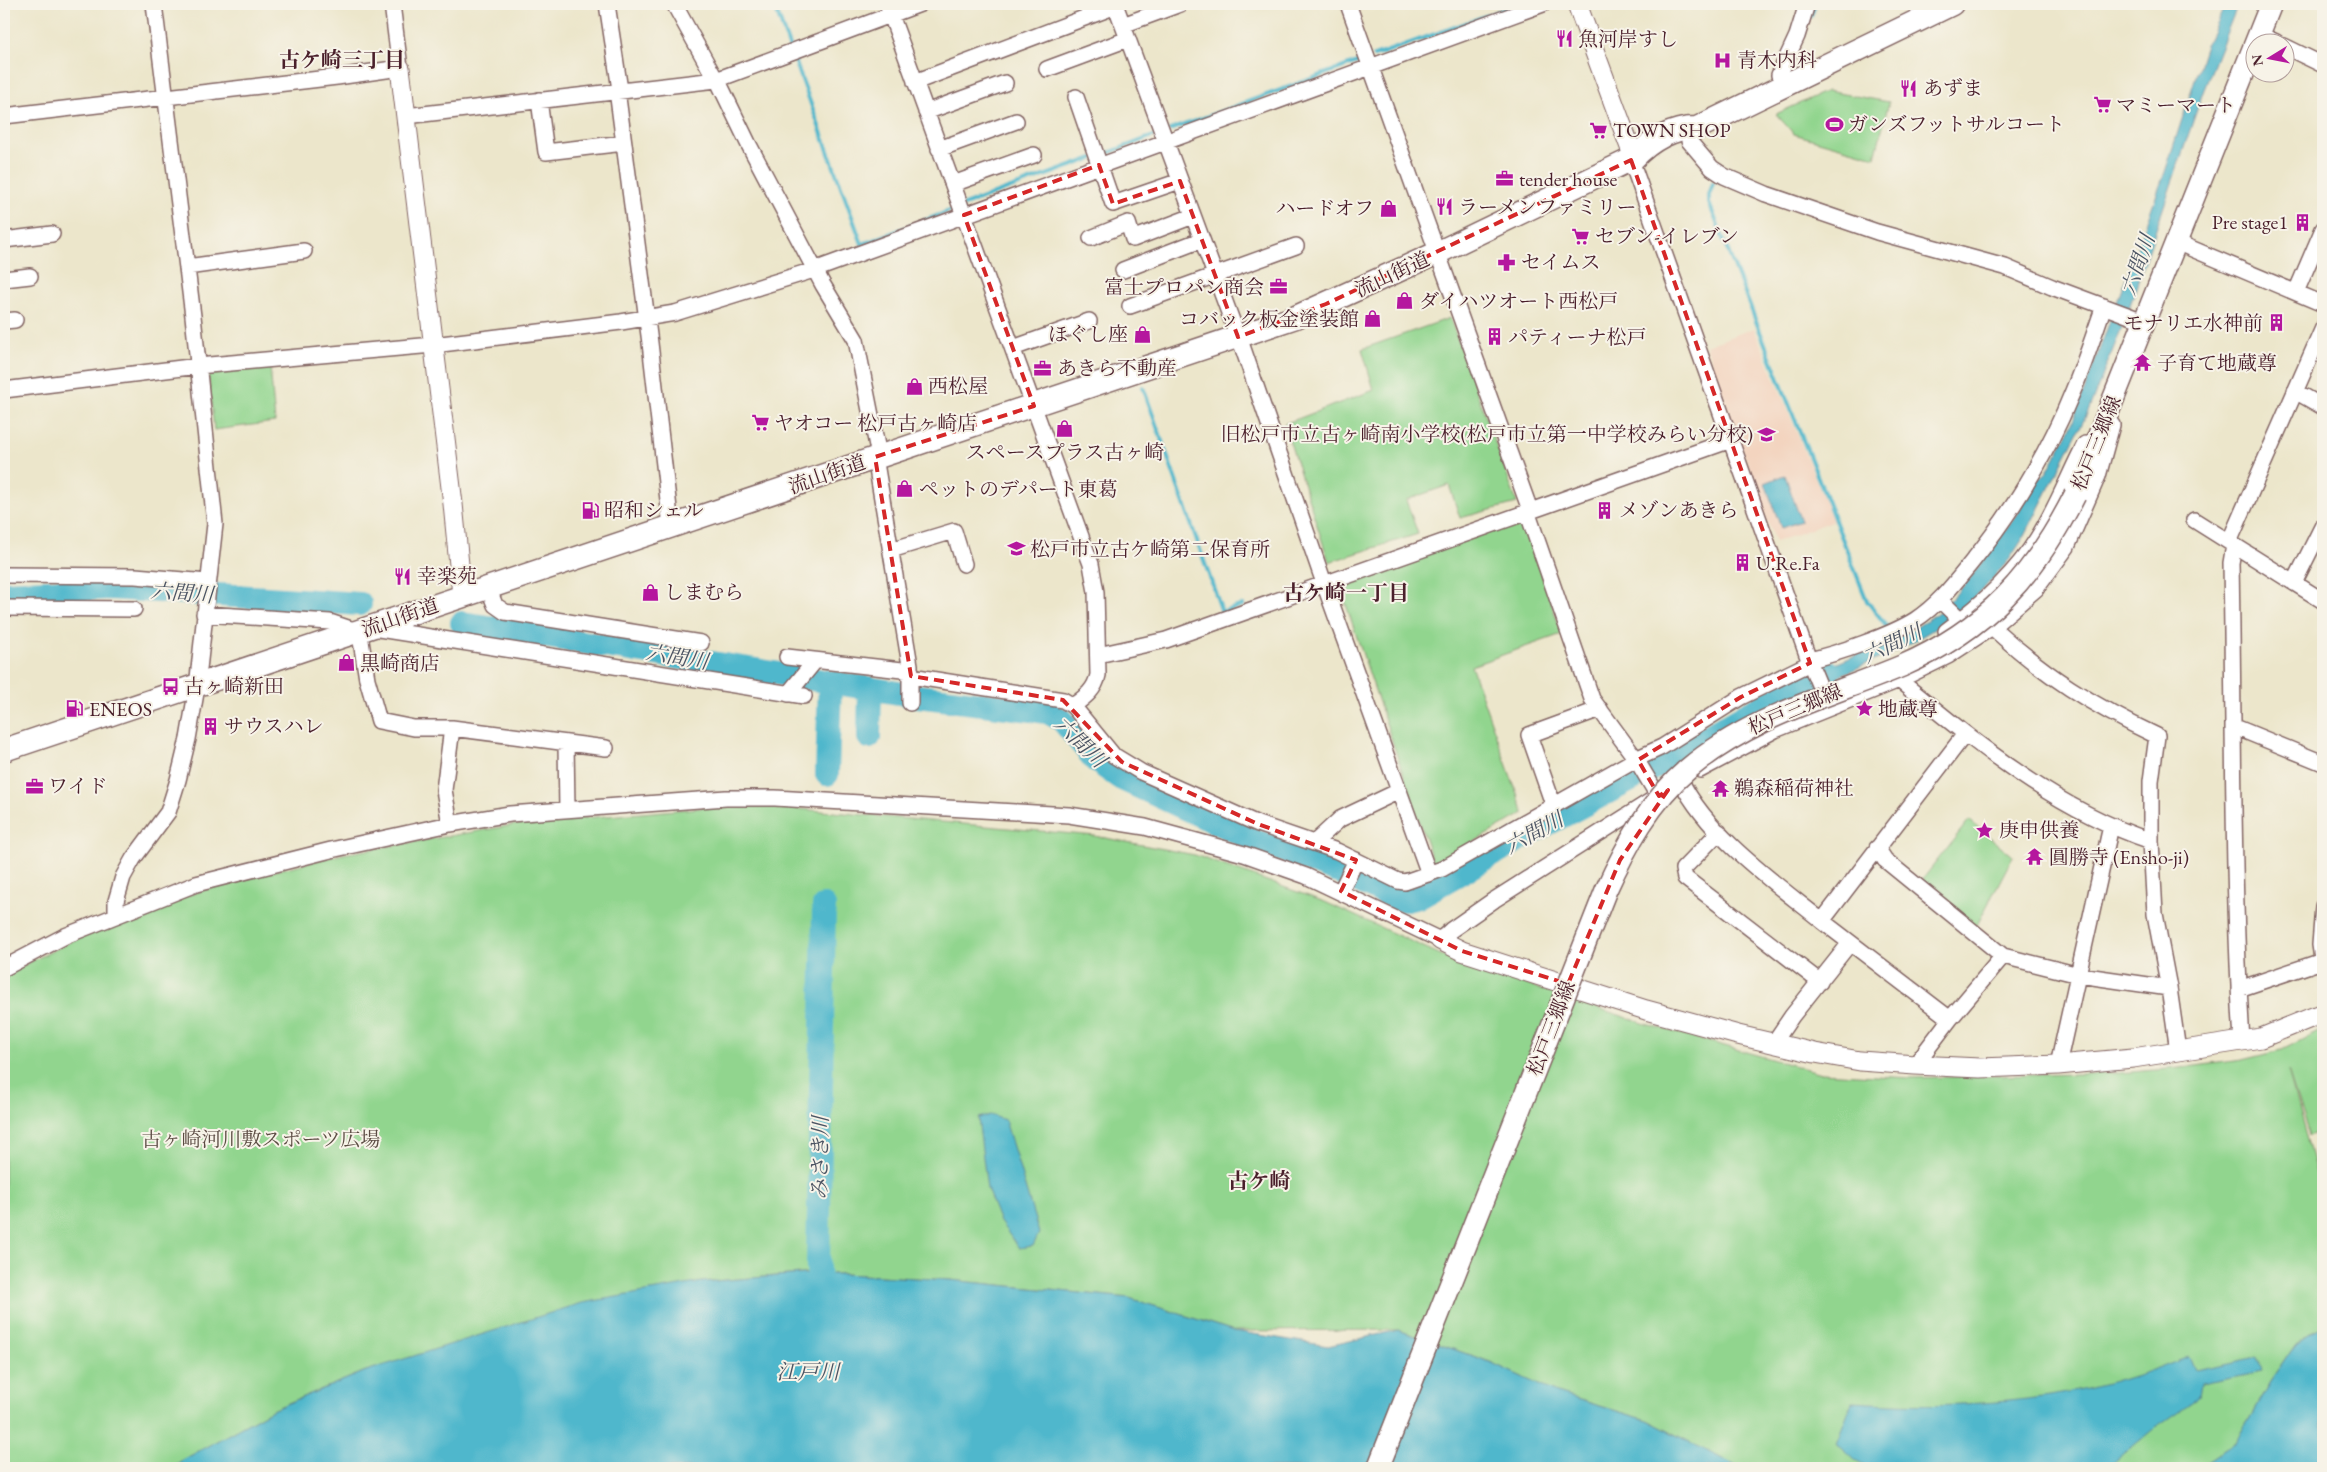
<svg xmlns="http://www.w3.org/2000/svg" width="2327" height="1472" font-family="'EB Garamond','Noto Serif JP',serif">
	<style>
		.built { fill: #f3d4bf }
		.green { fill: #91d58e; stroke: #6e7a5c }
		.water { fill: #4fb7cc; stroke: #4c6b7c }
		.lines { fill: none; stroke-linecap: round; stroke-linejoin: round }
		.stream { stroke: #4fb7cc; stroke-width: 4 }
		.river { stroke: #4fb7cc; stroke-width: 24 }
		.minor-casing { stroke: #836563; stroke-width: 18 }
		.tertiary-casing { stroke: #836563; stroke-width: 21 }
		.secondary-casing { stroke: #836563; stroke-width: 24 }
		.primary-casing { stroke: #836563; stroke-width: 25 }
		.minor { stroke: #fff; stroke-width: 15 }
		.tertiary { stroke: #fff; stroke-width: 19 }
		.secondary { stroke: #fff; stroke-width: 21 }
		.primary { stroke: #fff; stroke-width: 22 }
		.secondary-bridge-casing { stroke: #836563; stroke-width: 24; stroke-linecap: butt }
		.secondary-bridge { stroke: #fff; stroke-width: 21 }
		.marked { fill: none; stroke: #d62828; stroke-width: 4; stroke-dasharray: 10 6; stroke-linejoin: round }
		.labels { text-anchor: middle; stroke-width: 4; stroke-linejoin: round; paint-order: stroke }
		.poi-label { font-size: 20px; fill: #4a1f2b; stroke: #f7f3e8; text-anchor: start }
		.street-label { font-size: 20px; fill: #4a1f2b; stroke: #f7f3e8 }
		.park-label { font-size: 20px; fill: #5c4c44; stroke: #f7f3e8 }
		.neighbourhood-label { font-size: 21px; font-weight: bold; fill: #4a1f2b; stroke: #f7f3e8 }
		.water-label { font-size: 21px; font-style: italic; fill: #4c5463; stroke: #f7f3e8 }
	</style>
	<rect width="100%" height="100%" fill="#f7f3e8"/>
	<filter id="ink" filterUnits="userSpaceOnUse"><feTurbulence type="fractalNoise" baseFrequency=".02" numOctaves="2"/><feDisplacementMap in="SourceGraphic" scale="10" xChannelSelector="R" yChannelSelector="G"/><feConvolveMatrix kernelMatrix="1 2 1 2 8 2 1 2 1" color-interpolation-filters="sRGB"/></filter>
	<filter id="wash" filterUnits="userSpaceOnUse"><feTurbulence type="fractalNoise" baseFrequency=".0096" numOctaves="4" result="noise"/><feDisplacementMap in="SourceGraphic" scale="20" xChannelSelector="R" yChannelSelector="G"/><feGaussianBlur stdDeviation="1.12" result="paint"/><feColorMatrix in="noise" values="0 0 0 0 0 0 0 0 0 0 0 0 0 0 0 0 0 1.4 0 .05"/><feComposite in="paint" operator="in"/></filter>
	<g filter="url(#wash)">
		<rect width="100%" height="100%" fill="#ece6cb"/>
		<!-- built -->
		<path class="built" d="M1754 328 1833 521 1775 542 1706 346Z"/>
		<!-- green -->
		<path class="green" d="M1827 91 1889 102 1875 157 1794 134 1776 114Z
			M1450 318 1517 503 1460 518 1449 485 1406 500 1418 534 1329 562 1284 424 1374 390 1362 349Z
			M270 366 275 422 214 430 208 373Z
			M1523 521 1562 634 1471 666 1524 813 1434 865 1339 584Z
			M745 804 1095 836 1195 855 1325 902 1452 960 1646 1024 1821 1073 1911 1078 2119 1073 2180 1068 2242 1060 2282 1050 2323 1029V1130L2309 1135 2288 1071 2323 1198V1325L2296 1344 2270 1382 2235 1443 2198 1468H1740L1647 1420 1556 1393 1490 1362 1398 1330 1234 1331 1129 1298 950 1280 843 1274H802L702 1282 366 1371 274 1409 181 1461 171 1468H4V975L80 937 179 898 229 882 343 854 526 823Z
			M1969 820 2013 856 1976 927 1922 880Z"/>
		<!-- water -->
		<path class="water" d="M2226 4H2238L2203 92 2126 317 2088 412 2024 537 2009 560 1979 594 1941 625 1899 650 1804 691 1799 680 1911 631 1940 611 1968 581 2017 515 2038 480 2047 472 2070 429 2165 172 2206 45Z
			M1785 475 1801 521 1781 528 1765 483Z
			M990 1115 1005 1120 1039 1233 1033 1246 1019 1248 1000 1222 987 1189 978 1118Z
			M802 1274H843L950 1280 1129 1298 1234 1331 1328 1346 1398 1330 1490 1362 1556 1393 1647 1420 1740 1468H171L181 1461 274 1409 366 1371 582 1303 702 1282Z
			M2323 1325V1468H2198L2235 1443 2270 1382 2296 1344Z
			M2189 1356 2195 1370 2257 1357 2262 1372 2201 1384 2199 1397 2157 1426 2107 1468H1871L1855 1460 1836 1443 1852 1402C1942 1408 2042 1405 2128 1378 2149 1372 2169 1363 2189 1356Z"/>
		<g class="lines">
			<!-- stream -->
			<path class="stream" d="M774 4 790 49
				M1811 16 1815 4
				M793 55 862 244 957 208
				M1374 56 1519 4
				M1170 130 1360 61
				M1100 156 1153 136
				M1713 183 1709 195V203L1867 601 1889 629
				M964 205 1093 158
				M1143 387 1222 612 1243 605"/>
			<!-- river -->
			<path class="river" d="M4 593 110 588 360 604
				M462 623 917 696 1047 712 1062 720 1096 761 1120 778 1249 838 1341 873 1396 899 1406 900 1418 897 1527 835 1650 770 1744 715 1813 679 1829 672
				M869 737 870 688
				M827 774 830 682
				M820 1306 818 1267 824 906"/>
		</g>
	</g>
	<g filter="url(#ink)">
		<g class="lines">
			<defs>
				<path id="minor" d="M607 4 620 90
					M674 4 716 80
					M887 4 1091 564 1096 592 1098 675C1095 690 1085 697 1073 706
					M1115 4 1238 337
					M1348 4 1530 510
					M1123 25 1180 4
					M2258 34 2276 42
					M2284 46 2323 65
					M1047 69 1128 39
					M717 79 748 143 823 285 856 340 879 456
					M915 82 1116 6
					M1784 86 1779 75 1797 36 1807 4
					M617 90 650 343 671 526
					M1076 97 1113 204 1180 181
					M539 100 546 152 624 143
					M926 112 1005 83
					M4 116 337 77 400 68 392 4
					M406 116 716 80 920 4
					M1689 141 1712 168 1724 176 1766 194 1877 232 2005 267 2052 287 2146 322
					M939 149 1016 121
					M1631 160 1810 663 1827 704
					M953 184 1034 155
					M1091 238 1128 223 1133 239 1193 216
					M4 240 52 234
					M2176 242 2323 304
					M187 267 304 251
					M1123 270 1201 240
					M4 279 30 276
					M2296 292 2323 229
					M1130 306 1296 246
					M4 321 15 320
					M1239 337 1324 583 1429 874
					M1013 348 1089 321
					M4 390 198 366 433 345 621 322 675 313 817 269 1543 4
					M2295 391 2323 407
					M875 457 910 665V703
					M1527 511 1592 699 1636 759 1662 747 1741 697 1810 663
					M2194 520 2323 601
					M2230 540 2323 328
					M2234 545 2231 563C2234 722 2232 882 2242 1041
					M891 550 954 531 964 564
					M4 575 135 576 208 582
					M2294 583 2323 525
					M488 587 495 605 505 612 701 643
					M1940 600 1968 627
					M4 608 134 609
					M204 614 330 622 357 631 361 641 367 679 379 721 414 728H452L444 790 450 824
					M1992 627C2044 675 2093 706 2157 736L2151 781V841L2155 914 2169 988 2178 1051
					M373 628 804 696
					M1946 631C1981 605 2014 576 2037 539 2056 509 2069 475 2085 444
					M1098 655 1166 640 1731 440
					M787 657 911 671
					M1809 660C1837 654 1891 635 1915 620 1938 605 1954 584 1971 563 2013 511 2048 453 2073 391 2085 363 2094 334 2104 306
					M911 676 1063 700 1073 706 1113 755 1141 772 1258 824 1337 851 1398 881 1405 882 1442 869 1636 759 1658 796
					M1899 680C1977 744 2055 809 2151 841
					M788 694 815 661
					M2235 727 2323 763
					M452 728 606 748
					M566 743 567 810
					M1700 770 1775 730 1899 680 1948 656 1992 627 2036 589 2067 547 2098 476 2112 425
					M1681 781C1708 836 1775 883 1822 921L1965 734
					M1553 804 1529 735 1600 709
					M1719 832 1683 869 1685 878 1820 982
					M1314 843 1340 819 1399 791
					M1877 848 1885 860 2003 956 2079 975 2169 988
					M1341 891 1356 860
					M2323 906 2320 945 2323 965
					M116 915V901L123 877 133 859 168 812 178 780 188 739 197 687 215 524 193 316 154 4
					M1822 921 1950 1019 1915 1065
					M4 968 65 936 196 884 331 850 450 824 510 814 726 798H775L1069 815 1145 827 1244 854 1306 876 1440 940 1451 930 1494 900 1655 798
					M2239 989 2322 961
					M1950 1019 2003 956
					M1773 1044 1792 1016 1850 943
					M2058 1065 2111 826"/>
				<path id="tertiary" d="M1577 4 1634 158
					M400 68 453 504 462 595
					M1440 940 1462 951 1646 1010 1738 1035 1815 1053 1860 1061 1915 1065 1980 1068 2058 1065 2133 1058 2261 1038 2323 1013"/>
				<path id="secondary" d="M2075 495 2271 4"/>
				<path id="primary" d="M4 750 1296 317 1437 253 1634 158C1650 141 1673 127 1697 128L1952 4"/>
			</defs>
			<!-- minor casing -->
			<use href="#minor" class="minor-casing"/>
			<!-- tertiary casing -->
			<use href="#tertiary" class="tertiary-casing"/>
			<!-- secondary casing -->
			<use href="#secondary" class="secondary-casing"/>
			<!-- primary casing -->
			<use href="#primary" class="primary-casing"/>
			<!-- minor -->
			<use href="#minor" class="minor"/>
			<!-- tertiary -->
			<use href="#tertiary" class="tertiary"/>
			<!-- secondary -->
			<use href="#secondary" class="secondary"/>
			<!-- primary -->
			<use href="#primary" class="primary"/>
			<defs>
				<path id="secondary-bridge" d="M1378 1468 1606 890C1626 846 1651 800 1688 769 1751 716 1828 697 1902 666 1986 629 2034 576 2075 495"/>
			</defs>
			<!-- secondary-bridge casing -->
			<use href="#secondary-bridge" class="secondary-bridge-casing"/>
			<!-- secondary-bridge -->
			<use href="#secondary-bridge" class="secondary-bridge"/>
		</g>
	</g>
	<!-- marked area -->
	<path class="marked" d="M1631 160 1810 663 1741 697 1638 760 1659 796 1668 790 1620 860 1568 984 1462 951 1341 891 1356 860 1258 824 1122 762 1063 700 911 676 875 457 1034 406 964 215 1099 165 1113 204 1180 181 1238 337 1326 304Z"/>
	<!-- icons -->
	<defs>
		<symbol id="restaurant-bare" viewBox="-9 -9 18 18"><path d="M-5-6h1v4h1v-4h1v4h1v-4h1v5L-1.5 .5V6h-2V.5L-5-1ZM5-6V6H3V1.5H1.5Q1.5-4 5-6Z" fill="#b5179e" stroke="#f7f3e8" stroke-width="2.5" paint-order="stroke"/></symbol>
		<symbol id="hospital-bare" viewBox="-9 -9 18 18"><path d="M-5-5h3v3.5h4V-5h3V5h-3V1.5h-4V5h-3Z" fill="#b5179e" stroke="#f7f3e8" stroke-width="2.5" paint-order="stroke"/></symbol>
		<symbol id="supermarket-bare" viewBox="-9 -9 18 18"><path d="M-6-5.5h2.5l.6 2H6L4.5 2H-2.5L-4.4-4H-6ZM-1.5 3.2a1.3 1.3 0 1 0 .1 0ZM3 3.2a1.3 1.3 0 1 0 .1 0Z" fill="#b5179e" stroke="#f7f3e8" stroke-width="2.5" paint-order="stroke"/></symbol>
		<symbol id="stadium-bare" viewBox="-9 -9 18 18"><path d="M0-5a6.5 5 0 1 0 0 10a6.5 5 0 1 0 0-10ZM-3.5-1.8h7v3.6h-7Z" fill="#b5179e" stroke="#f7f3e8" stroke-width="2.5" paint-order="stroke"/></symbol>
		<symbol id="office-bare" viewBox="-9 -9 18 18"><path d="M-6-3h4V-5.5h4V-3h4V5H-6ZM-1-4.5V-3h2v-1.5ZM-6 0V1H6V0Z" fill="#b5179e" stroke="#f7f3e8" stroke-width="2.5" paint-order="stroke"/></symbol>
		<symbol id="shop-bare" viewBox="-9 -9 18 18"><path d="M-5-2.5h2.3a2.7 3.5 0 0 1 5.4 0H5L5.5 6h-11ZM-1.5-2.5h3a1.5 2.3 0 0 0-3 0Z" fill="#b5179e" stroke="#f7f3e8" stroke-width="2.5" paint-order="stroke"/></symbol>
		<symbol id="building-bare" viewBox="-9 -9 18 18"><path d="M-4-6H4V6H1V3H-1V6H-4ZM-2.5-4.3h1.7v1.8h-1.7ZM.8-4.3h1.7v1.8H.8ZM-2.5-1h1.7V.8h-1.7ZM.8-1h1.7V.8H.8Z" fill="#b5179e" stroke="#f7f3e8" stroke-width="2.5" paint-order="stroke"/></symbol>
		<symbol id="pharmacy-bare" viewBox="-9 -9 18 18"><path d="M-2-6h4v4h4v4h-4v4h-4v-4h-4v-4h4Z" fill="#b5179e" stroke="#f7f3e8" stroke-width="2.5" paint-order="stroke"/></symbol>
		<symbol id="temple-bare" viewBox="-9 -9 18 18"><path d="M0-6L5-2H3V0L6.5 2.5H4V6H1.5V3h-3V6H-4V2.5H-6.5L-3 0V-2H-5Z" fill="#b5179e" stroke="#f7f3e8" stroke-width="2.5" paint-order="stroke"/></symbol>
		<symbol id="school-bare" viewBox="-9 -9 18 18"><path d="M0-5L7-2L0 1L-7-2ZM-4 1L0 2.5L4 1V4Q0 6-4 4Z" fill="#b5179e" stroke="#f7f3e8" stroke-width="2.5" paint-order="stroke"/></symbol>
		<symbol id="fuel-bare" viewBox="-9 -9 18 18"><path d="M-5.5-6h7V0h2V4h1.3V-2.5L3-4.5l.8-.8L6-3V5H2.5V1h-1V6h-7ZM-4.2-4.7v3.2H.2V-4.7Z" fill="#b5179e" stroke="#f7f3e8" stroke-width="2.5" paint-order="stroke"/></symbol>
		<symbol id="bus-bare" viewBox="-9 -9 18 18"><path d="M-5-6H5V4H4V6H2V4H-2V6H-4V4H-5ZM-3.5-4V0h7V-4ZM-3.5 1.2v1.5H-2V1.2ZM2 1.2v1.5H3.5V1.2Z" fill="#b5179e" stroke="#f7f3e8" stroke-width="2.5" paint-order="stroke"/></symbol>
		<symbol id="sight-bare" viewBox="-9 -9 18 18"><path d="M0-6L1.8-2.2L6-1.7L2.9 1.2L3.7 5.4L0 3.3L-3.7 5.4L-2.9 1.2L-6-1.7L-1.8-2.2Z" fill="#b5179e" stroke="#f7f3e8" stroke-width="2.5" paint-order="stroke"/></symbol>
	</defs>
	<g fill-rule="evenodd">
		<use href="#restaurant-bare" x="1552" y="26" width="25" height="25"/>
		<use href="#hospital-bare" x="1710" y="48" width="25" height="25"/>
		<use href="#restaurant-bare" x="1896" y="76" width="25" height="25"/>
		<use href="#supermarket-bare" x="2090" y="92" width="25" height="25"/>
		<use href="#stadium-bare" x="1822" y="112" width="25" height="25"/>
		<use href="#supermarket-bare" x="1586" y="118" width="25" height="25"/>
		<use href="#office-bare" x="1492" y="166" width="25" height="25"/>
		<use href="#restaurant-bare" x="1432" y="194" width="25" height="25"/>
		<use href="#shop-bare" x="1376" y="196" width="25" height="25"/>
		<use href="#building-bare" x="2290" y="210" width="25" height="25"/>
		<use href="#supermarket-bare" x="1568" y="224" width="25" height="25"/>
		<use href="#pharmacy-bare" x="1494" y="250" width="25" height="25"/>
		<use href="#office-bare" x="1266" y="274" width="25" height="25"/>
		<use href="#shop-bare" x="1392" y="288" width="25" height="25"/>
		<use href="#shop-bare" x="1360" y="306" width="25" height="25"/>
		<use href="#building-bare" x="2264" y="310" width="25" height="25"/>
		<use href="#shop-bare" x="1130" y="322" width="25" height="25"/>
		<use href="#building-bare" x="1482" y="324" width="25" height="25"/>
		<use href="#temple-bare" x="2130" y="350" width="25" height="25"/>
		<use href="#office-bare" x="1030" y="356" width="25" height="25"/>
		<use href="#shop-bare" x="902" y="374" width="25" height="25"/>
		<use href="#supermarket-bare" x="748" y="410" width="25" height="25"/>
		<use href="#shop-bare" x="1052" y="416" width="25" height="25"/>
		<use href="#school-bare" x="1754" y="422" width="25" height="25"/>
		<use href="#shop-bare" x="892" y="476" width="25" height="25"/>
		<use href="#fuel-bare" x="578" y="498" width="25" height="25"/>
		<use href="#building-bare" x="1592" y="498" width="25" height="25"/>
		<use href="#school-bare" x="1004" y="536" width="25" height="25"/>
		<use href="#building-bare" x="1730" y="550" width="25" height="25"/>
		<use href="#restaurant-bare" x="390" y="564" width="25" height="25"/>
		<use href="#shop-bare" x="638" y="580" width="25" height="25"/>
		<use href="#shop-bare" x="334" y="650" width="25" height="25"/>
		<use href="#bus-bare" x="158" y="674" width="25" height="25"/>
		<use href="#fuel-bare" x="62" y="696" width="25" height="25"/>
		<use href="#sight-bare" x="1852" y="696" width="25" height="25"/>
		<use href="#building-bare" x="198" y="714" width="25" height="25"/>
		<use href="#office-bare" x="22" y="774" width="25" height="25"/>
		<use href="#temple-bare" x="1708" y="776" width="25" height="25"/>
		<use href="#sight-bare" x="1972" y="818" width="25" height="25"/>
		<use href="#temple-bare" x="2022" y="844" width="25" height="25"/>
	</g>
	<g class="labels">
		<!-- poi labels -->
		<g class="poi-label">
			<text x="1578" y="46">魚河岸すし</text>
			<text x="1737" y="67">青木内科</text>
			<text x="1923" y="95">あずま</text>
			<text x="2116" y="112">マミーマート</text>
			<text x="1848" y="131">ガンズフットサルコート</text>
			<text x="1613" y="137">TOWN SHOP</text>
			<text x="1519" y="186">tender house</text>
			<text x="1458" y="214">ラーメンファミリー</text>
			<text x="1374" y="215" text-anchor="end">ハードオフ</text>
			<text x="2288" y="229" text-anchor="end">Pre stage1</text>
			<text x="1595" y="243">セブン-イレブン</text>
			<text x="1521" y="269">セイムス</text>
			<text x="1264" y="294" text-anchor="end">富士プロパン商会</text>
			<text x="1419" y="308">ダイハツオート西松戸</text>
			<text x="1359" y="326" text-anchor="end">コバック板金塗装館</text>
			<text x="2263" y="330" text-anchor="end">モナリエ水神前</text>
			<text x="1128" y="341" text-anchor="end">ほぐし座</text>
			<text x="1508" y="344">パティーナ松戸</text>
			<text x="2157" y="370">子育て地蔵尊</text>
			<text x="1057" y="375">あきら不動産</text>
			<text x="928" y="393">西松屋</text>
			<text x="774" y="430">ヤオコー 松戸古ヶ崎店</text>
			<text x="1753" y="441" text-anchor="end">旧松戸市立古ヶ崎南小学校(松戸市立第一中学校みらい分校)</text>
			<text x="1065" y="459" text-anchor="middle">スペースプラス古ヶ崎</text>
			<text x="919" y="496">ペットのデパート東葛</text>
			<text x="604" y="517">昭和シェル</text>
			<text x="1619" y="517">メゾンあきら</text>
			<text x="1030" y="556">松戸市立古ケ崎第二保育所</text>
			<text x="1756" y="570">U.Re.Fa</text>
			<text x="417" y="583">幸楽苑</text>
			<text x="664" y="599">しまむら</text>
			<text x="360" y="670">黒崎商店</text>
			<text x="184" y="693">古ヶ崎新田</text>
			<text x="89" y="716">ENEOS</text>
			<text x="1878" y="716">地蔵尊</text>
			<text x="224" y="733">サウスハレ</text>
			<text x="48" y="793">ワイド</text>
			<text x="1734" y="795">鵜森稲荷神社</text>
			<text x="1999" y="837">庚申供養</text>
			<text x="2049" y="864">圓勝寺 (Ensho-ji)</text>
		</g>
		<!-- street labels -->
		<g class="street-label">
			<text transform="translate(1392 274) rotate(-25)" y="7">流山街道</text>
			<text transform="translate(2096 443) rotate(-68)" y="7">松戸三郷線</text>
			<text transform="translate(827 474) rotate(-19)" y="7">流山街道</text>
			<text transform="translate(400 617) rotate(-19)" y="7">流山街道</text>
			<text transform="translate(1795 709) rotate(-23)" y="7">松戸三郷線</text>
			<text transform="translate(1551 1028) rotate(-69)" y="7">松戸三郷線</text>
		</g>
		<!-- park labels -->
		<g class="park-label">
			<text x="261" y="1146">古ヶ崎河川敷スポーツ広場</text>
		</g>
		<!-- neighbourhood labels -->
		<g class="neighbourhood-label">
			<text x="342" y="67">古ケ崎三丁目</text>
			<text x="1346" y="600">古ケ崎一丁目</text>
			<text x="1259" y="1188">古ケ崎</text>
		</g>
		<!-- water labels -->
		<g class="water-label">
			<text transform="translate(2138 265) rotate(-71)" y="7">六間川</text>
			<text transform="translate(182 593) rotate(4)" y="7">六間川</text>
			<text transform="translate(1892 644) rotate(-26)" y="7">六間川</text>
			<text transform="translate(677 657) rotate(9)" y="7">六間川</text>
			<text transform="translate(1080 742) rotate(44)" y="7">六間川</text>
			<text transform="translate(1534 833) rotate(-29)" y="7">六間川</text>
			<text transform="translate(820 1158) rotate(-89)" y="7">みさき川</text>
			<text x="808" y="1379">江戸川</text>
		</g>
	</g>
	<!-- margin -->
	<rect width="2327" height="1472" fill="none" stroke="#f7f3e8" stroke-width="20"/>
	<!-- north arrow -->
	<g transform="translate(2270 58) rotate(260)"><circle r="24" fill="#f7f3e8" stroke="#b29e9c"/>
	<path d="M0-4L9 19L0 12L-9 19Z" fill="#b5179e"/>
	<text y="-8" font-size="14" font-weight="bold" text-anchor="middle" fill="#4a1f2b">N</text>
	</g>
</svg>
